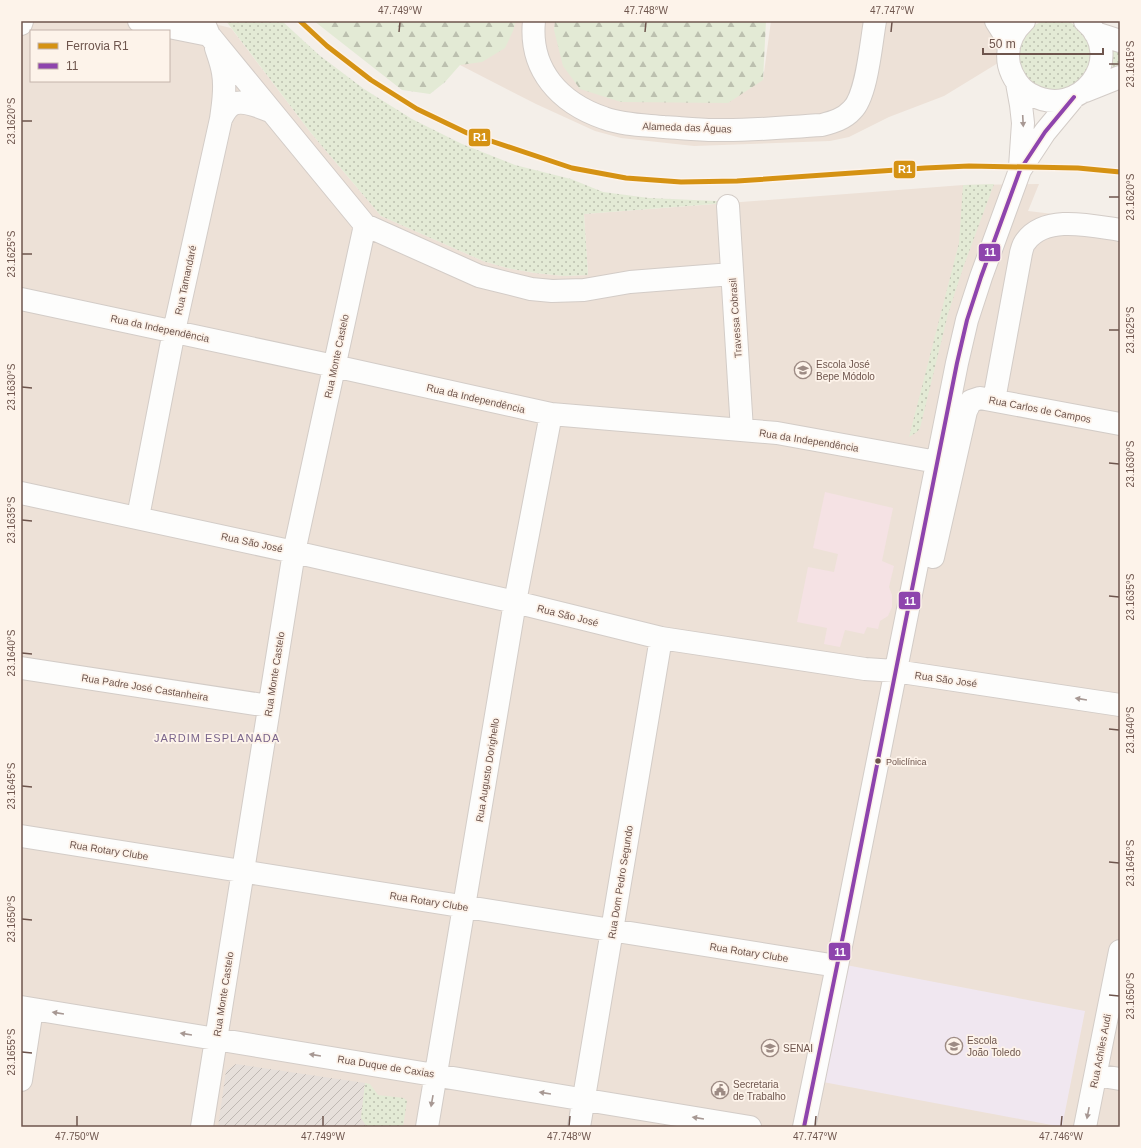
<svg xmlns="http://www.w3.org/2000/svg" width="1141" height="1148" font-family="Arial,sans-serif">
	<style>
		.residential { fill: #ede1d7; fill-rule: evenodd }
		.industrial { fill: url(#industrial-furrows) }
		.education { fill: #f0e7f0 }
		.medical { fill: #f5e2e4 }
		.green { fill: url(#green-dots) }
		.forest { fill: url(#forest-firs) }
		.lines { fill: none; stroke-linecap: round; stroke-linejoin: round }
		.minor-casing { stroke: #d3ccc7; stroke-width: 24 }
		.minor { stroke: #fdfdfc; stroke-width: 22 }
		.bus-1-casing { stroke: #fdf3ea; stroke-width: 7 }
		.bus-1 { stroke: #8e44ad; stroke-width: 4 }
		.rail-1-casing { stroke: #fdf3ea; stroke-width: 8 }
		.rail-1 { stroke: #d59213; stroke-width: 5 }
		.oneway { fill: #a79893 }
		.ticks { fill: none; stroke: #6e554d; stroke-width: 1.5 }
		.bus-dot { fill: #6e554d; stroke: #fdf3ea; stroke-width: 1.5 }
		.labels { text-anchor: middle; stroke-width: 3.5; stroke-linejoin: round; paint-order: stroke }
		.bus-label { font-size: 9px; fill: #6e554d; stroke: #fdf3ea; text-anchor: start }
		.street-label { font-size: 10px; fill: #6e554d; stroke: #fdf3ea }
		.poi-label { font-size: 10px; fill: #6e554d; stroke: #fdf3ea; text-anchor: start }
		.neighbourhood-label { font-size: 11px; letter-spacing: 1px; fill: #7a658b; stroke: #fdf3ea }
		.line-badge { stroke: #fdf3ea; stroke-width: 1.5 }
		.badge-label { font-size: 11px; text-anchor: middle; font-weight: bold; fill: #fff }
		.neatline { fill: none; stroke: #6e554d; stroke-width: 1.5 }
		.ticks-label { font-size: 10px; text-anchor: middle; fill: #6e554d }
	</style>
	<defs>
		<pattern id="industrial-furrows" width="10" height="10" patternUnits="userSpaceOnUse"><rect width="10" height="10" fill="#e6dfda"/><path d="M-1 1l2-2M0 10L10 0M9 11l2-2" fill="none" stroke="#bfb8b3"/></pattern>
		<pattern id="green-dots" width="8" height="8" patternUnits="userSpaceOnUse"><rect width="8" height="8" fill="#e3ead5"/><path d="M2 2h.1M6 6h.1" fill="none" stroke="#bcc0af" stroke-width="1.8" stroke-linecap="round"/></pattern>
		<pattern id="forest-firs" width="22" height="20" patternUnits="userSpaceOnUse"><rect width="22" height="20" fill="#e3ead5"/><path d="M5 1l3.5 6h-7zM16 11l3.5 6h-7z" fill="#bcc0af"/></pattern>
	</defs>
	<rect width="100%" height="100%" fill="#f4efe9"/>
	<!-- residential -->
	<path class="residential" d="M21 21H202L231 28 311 133 381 216 483 261 507 268 535 273 564 276 588 275 584 214 963 185 1039 184 1028 211 1120 222V1127H21ZM31 31H169V81H31Z
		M382 21H555L554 30 763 80 771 21H1014L998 63 944 96 889 117 849 137 830 141 694 146 621 138 595 131 536 104 460 65Z"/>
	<!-- industrial -->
	<path class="industrial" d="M236 1064 365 1083 361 1118 367 1127H218L226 1071Z"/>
	<!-- education -->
	<path class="education" d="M846 965 1085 1011 1062 1127 823 1082Z"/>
	<!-- medical -->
	<path class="medical" d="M825 492 893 508 882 561 894 566 889 587 892 595V607L888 616 880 621 878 629 867 627 864 634 845 630 840 647 824 644 827 628 797 622 808 567 834 572 838 554 813 548Z"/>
	<!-- green -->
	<path class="green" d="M1019 55a36 36 0 1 1 72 0a36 36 0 1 1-72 0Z
		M226 21H282L319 55 364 89 412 119 462 144 515 165 571 179 603 192 649 198 739 202 584 214 588 275 564 276 535 273 507 268 483 261 381 216 311 133Z
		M1105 44 1120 49V71L1109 76Z
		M994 184 963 268 948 314 920 428 917 432 909 437 959 243 963 185Z
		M365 1083 370 1084 378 1095 404 1098 407 1101 403 1127H367L361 1118Z"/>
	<!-- forest -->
	<path class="forest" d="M314 21H516L513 31 505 48 482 62 460 65 445 82 430 94 402 90Z
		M555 21H766L763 80 728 103 621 102 580 89 563 66 554 30Z"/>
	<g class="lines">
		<defs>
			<path id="minor" d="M139 21 209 35
				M203 21 209 35 365 225 479 276 531 289 552 291 584 290 630 282 732 274
				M534 21C529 70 560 103 604 118 623 125 644 125 664 127 681 128 698 130 715 130 751 131 786 127 822 125 833 122 844 119 852 110 867 96 871 43 875 21
				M996 21 1010 43
				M1024 21C1011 33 1006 49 1009 65 1012 77 1020 89 1030 94 1079 122 1128 58 1085 21
				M21 24 22 21
				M1095 33 1120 41
				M1017 83 1021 105 1023 123 1020 167
				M1085 91 1120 77
				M221 119C223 115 225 111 228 108 238 96 259 107 270 111
				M728 206 742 430
				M21 299 334 366 551 414 777 433 937 462
				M994 400 1021 253C1022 249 1023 244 1026 241 1046 214 1092 226 1120 230
				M21 493 294 552 515 602 661 638 865 669 895 671 1120 705
				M138 517 174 331 221 119C223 103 226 89 223 73 222 65 219 57 216 48
				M933 557 966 411 971 401 980 398 1120 424
				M21 668 269 706
				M21 836 837 966
				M21 1007 750 1127
				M1096 1075 1120 1079
				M21 1080 32 1009
				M202 1127 294 552 365 225
				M427 1127 515 602 551 414
				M579 1127 661 638
				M804 1127 837 966 957 363 967 320 981 277 1020 170 1045 132 1074 97
				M1085 1127 1120 951"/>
		</defs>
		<!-- minor casing -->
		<use href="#minor" class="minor-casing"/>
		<!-- minor -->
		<use href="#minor" class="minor"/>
		<defs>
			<path id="bus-1" d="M804 1127 837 966 957 363 967 320 981 277 1020 170 1045 132 1074 97"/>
		</defs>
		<!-- bus-1 casing -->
		<use href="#bus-1" class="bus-1-casing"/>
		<!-- bus-1 -->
		<use href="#bus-1" class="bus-1"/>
		<defs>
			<path id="rail-1" d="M300 21 327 46 371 80 417 109 467 133 572 168 626 178 681 182 737 181 925 168 969 166 1078 168 1120 172"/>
		</defs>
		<!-- rail-1 casing -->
		<use href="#rail-1" class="rail-1-casing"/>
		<!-- rail-1 -->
		<use href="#rail-1" class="rail-1"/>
	</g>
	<!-- one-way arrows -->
	<defs><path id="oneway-solid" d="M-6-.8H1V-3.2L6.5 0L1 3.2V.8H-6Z"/></defs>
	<g class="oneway">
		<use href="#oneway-solid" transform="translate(1023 121) rotate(87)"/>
		<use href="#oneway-solid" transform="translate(1081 699) rotate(-171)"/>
		<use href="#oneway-solid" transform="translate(58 1013) rotate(-171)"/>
		<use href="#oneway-solid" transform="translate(186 1034) rotate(-171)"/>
		<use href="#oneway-solid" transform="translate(315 1055) rotate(-171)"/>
		<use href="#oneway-solid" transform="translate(545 1093) rotate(-171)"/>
		<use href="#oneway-solid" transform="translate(432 1101) rotate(100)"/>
		<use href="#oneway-solid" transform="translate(1088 1113) rotate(101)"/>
		<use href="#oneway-solid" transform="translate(698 1118) rotate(-171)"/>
	</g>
	<!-- ticks -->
	<path class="ticks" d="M399 32 400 22M645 32 646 22M891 32 892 22M1109 64H1119M22 121H32M1109 197H1119M22 254H32M1109 330H1119M22 387 32 388M1109 463 1119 464M22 520 32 521M1109 596 1119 597M22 653 32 654M1109 729 1119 730M22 786 32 787M1109 862 1119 863M22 919 32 920M1109 995 1119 996M22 1052 32 1053M77 1126V1116M323 1126V1116M569 1126 570 1116M815 1126 816 1116M1061 1126 1062 1116"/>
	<!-- icons -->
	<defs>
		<symbol id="school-ring" viewBox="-11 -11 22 22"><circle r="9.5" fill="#fdf3ea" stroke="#9d8b84" stroke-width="1.5"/><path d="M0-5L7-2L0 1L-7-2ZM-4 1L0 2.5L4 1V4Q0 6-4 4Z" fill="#9d8b84"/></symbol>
		<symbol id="university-ring" viewBox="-11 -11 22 22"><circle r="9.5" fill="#fdf3ea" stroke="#9d8b84" stroke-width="1.5"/><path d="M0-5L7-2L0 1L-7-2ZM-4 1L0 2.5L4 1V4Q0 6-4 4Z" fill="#9d8b84"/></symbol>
		<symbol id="civic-ring" viewBox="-11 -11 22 22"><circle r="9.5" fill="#fdf3ea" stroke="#9d8b84" stroke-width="1.5"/><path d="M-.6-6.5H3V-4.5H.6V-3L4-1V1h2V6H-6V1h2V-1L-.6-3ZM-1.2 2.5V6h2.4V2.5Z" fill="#9d8b84"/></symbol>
	</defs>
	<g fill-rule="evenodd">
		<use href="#school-ring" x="793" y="360" width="20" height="20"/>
		<use href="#school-ring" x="944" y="1036" width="20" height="20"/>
		<use href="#university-ring" x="760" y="1038" width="20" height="20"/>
		<use href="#civic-ring" x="710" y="1080" width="20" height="20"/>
	</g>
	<!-- markers -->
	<circle class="bus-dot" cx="878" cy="761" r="3.5"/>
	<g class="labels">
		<!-- bus labels -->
		<g class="bus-label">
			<text x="886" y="765">Policlínica</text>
		</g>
		<!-- street labels -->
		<g class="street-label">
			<text transform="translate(687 127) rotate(2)" y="4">Alameda das Águas</text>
			<text transform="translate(185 280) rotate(-78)" y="4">Rua Tamandaré</text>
			<text transform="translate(735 318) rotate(-94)" y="4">Travessa Cobrasil</text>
			<text transform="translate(160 328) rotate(12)" y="4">Rua da Independência</text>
			<text transform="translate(336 356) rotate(-78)" y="4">Rua Monte Castelo</text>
			<text transform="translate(476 398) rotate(13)" y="4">Rua da Independência</text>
			<text transform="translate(1040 409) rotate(11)" y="4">Rua Carlos de Campos</text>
			<text transform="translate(809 440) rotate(9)" y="4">Rua da Independência</text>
			<text transform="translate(252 542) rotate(12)" y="4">Rua São José</text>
			<text transform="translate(568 615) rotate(14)" y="4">Rua São José</text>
			<text transform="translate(274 674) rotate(-81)" y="4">Rua Monte Castelo</text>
			<text transform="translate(946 679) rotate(8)" y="4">Rua São José</text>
			<text transform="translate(145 687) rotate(9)" y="4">Rua Padre José Castanheira</text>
			<text transform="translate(487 770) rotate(-81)" y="4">Rua Augusto Dorighello</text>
			<text transform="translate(109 850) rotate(9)" y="4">Rua Rotary Clube</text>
			<text transform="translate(620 882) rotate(-81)" y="4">Rua Dom Pedro Segundo</text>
			<text transform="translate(429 901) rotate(9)" y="4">Rua Rotary Clube</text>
			<text transform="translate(749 952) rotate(9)" y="4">Rua Rotary Clube</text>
			<text transform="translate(223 994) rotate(-81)" y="4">Rua Monte Castelo</text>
			<text transform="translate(1100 1051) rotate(-79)" y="4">Rua Achiles Audi</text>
			<text transform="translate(386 1066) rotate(9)" y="4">Rua Duque de Caxias</text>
		</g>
		<!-- poi labels -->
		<g class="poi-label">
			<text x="816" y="368">Escola José<tspan x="816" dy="12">Bepe Módolo</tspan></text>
			<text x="967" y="1044">Escola<tspan x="967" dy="12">João Toledo</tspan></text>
			<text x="783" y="1052">SENAI</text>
			<text x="733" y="1088">Secretaria<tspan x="733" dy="12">de Trabalho</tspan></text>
		</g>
		<!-- neighbourhood labels -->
		<g class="neighbourhood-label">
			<text x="217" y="742">JARDIM ESPLANADA</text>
		</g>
	</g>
	<g class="line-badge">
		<rect x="468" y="128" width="23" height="19" rx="4" fill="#d59213"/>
		<rect x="893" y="160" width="23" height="19" rx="4" fill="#d59213"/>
		<rect x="978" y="243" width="23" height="19" rx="4" fill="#8e44ad"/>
		<rect x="898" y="591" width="23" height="19" rx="4" fill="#8e44ad"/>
		<rect x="828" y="942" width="23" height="19" rx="4" fill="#8e44ad"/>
	</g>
	<g class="badge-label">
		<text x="480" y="141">R1</text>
		<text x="905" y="173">R1</text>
		<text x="990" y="256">11</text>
		<text x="910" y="605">11</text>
		<text x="840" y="956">11</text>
	</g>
	<!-- border -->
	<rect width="1141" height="1148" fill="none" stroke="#fdf3ea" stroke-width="44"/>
	<!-- legend -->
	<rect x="30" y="30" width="140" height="52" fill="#fdf3ea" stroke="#c4b4ab"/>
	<rect x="38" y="43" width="20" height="6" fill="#d59213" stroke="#c4b4ab"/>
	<text x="66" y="50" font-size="12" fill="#6e554d">Ferrovia R1</text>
	<rect x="38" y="63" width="20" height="6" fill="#8e44ad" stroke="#c4b4ab"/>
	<text x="66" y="70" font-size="12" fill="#6e554d">11</text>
	<!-- scale -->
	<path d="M983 48v6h120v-6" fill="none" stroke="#6e554d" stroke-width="2"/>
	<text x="989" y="48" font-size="12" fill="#6e554d" stroke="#fdf3ea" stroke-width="3" paint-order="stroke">50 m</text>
	<rect x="22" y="22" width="1097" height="1104" class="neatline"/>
	<g class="ticks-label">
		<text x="400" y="14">47.749°W</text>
		<text x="646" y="14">47.748°W</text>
		<text x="892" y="14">47.747°W</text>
		<text transform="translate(1130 64) rotate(-90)" y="4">23.1615°S</text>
		<text transform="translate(11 121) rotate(-90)" y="4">23.1620°S</text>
		<text transform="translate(1130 197) rotate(-90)" y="4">23.1620°S</text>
		<text transform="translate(11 254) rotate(-90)" y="4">23.1625°S</text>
		<text transform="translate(1130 330) rotate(-90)" y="4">23.1625°S</text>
		<text transform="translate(11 387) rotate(-90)" y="4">23.1630°S</text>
		<text transform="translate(1130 464) rotate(-90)" y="4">23.1630°S</text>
		<text transform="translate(11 520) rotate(-90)" y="4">23.1635°S</text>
		<text transform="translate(1130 597) rotate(-90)" y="4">23.1635°S</text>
		<text transform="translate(11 653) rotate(-90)" y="4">23.1640°S</text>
		<text transform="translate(1130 730) rotate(-90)" y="4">23.1640°S</text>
		<text transform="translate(11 786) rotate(-90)" y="4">23.1645°S</text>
		<text transform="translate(1130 863) rotate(-90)" y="4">23.1645°S</text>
		<text transform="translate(11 919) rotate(-90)" y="4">23.1650°S</text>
		<text transform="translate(1130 996) rotate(-90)" y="4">23.1650°S</text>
		<text transform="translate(11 1052) rotate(-90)" y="4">23.1655°S</text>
		<text x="77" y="1140">47.750°W</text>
		<text x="323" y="1140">47.749°W</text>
		<text x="569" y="1140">47.748°W</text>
		<text x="815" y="1140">47.747°W</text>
		<text x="1061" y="1140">47.746°W</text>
	</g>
</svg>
